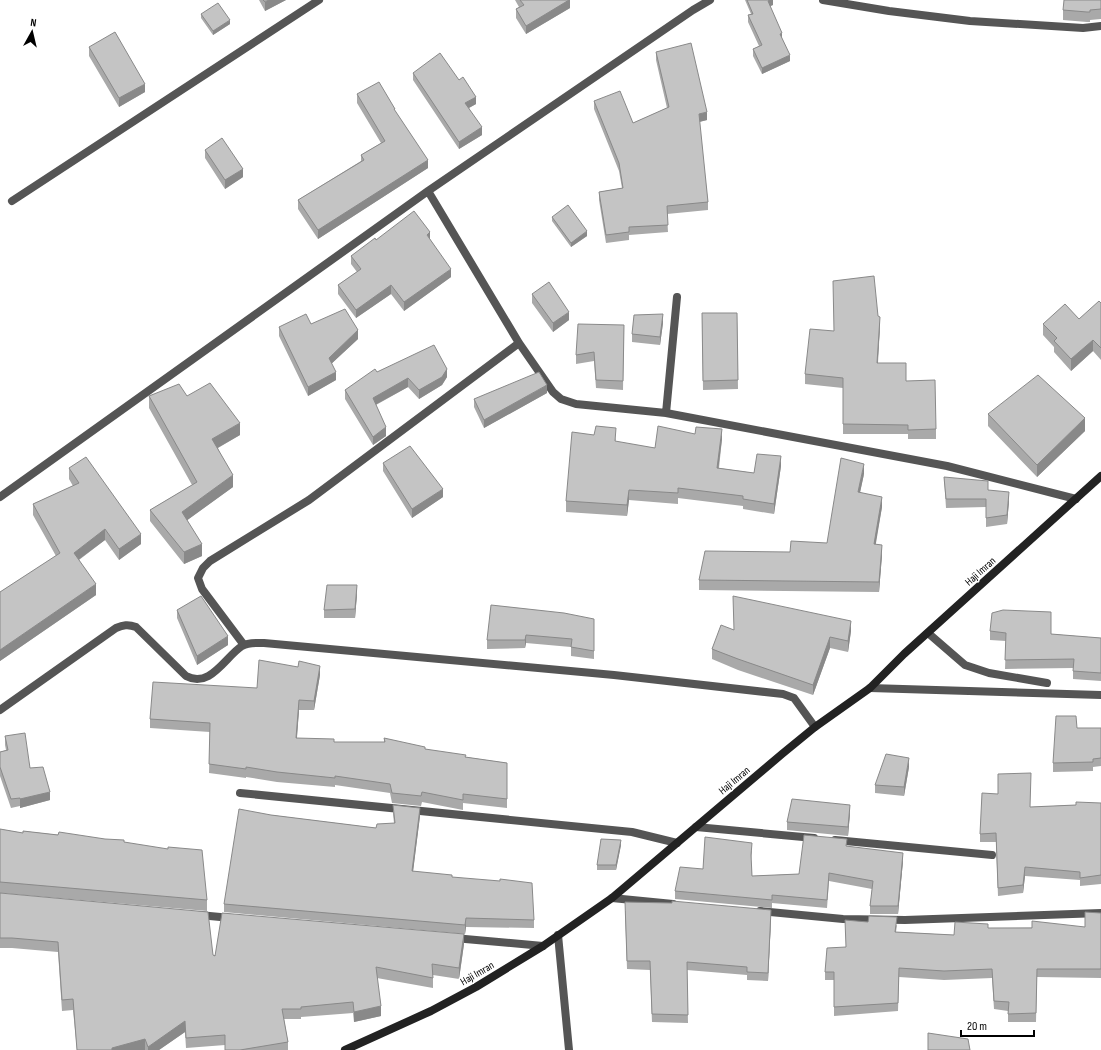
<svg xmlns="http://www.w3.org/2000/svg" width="1101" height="1050" font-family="'Sofia Sans Condensed',sans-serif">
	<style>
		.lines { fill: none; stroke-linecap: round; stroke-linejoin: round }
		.street { stroke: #555; stroke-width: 8 }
		.secondary { stroke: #222; stroke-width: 8 }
		.wall { fill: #a9a9a9 }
		.shaded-wall { fill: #898989 }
		.building { fill: #c4c4c4; stroke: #898989 }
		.labels { text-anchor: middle; stroke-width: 3; stroke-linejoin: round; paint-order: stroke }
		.street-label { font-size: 11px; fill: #000; stroke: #fff }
	</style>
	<rect width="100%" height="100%" fill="#fff"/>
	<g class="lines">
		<!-- street -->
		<path class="street" d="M823 0 889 11 970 21 1083 28 1101 26
			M428 191 519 343 553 392 561 399 576 404 666 413 947 466 1076 499
			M12 201 319 0
			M666 413 677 297
			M0 497 428 191 693 10 710 0
			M928 633 965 665 989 673 1047 683
			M244 645 202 589 198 578 203 568 210 561 309 500 519 343
			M870 688 1101 695
			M0 710 116 628C123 625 128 624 136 627L186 676C210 689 225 657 242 646 249 642 256 643 264 643L614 675 783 694 794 698 815 727
			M240 793 632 832 677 843
			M696 827 814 838
			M835 840 992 855
			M612 898 673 904
			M760 911 843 919 905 920 1101 913
			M199 915 231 918
			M558 935 569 1050
			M454 938 543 946"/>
		<!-- secondary -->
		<path class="secondary" d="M345 1050 431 1011 476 987 543 946 612 898 782 754 815 727 870 688 904 654 1101 476"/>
	</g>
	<!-- wall -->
	<path class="wall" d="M259 0H286L265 11Z
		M515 0H570V8L526 34 516 18V9L519 7Z
		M745 0H773V5L770 6 790 61 762 74 753 56V49L759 46 748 22V15L751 14Z
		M1101 0V19L1090 20V22H1087L1063 20V10Z
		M201 14 230 24 213 35 201 18Z
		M89 47 145 92 119 107 89 56Z
		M656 52 707 120 699 122 708 202V210L667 214 668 232 629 235V240L606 243 599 200V192L622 188 619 171 594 109V101L633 123 667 108 656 60Z
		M413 73 476 104 469 108 482 135 459 149 413 80Z
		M357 94 395 111 428 168 318 239 298 209V200L361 161V155L381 143 357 103Z
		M205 150 243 177 225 189 205 158Z
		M552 217 587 236 571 247 552 221Z
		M430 239 451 277 404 311 391 294 356 318 338 294V285L357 272 351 264V256L376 240Z
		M532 294 569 320 553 332 532 303Z
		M1101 303V360L1093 351 1071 371 1054 352V347L1043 335V324L1079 319Z
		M702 313H737L738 389 703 390Z
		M878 316 880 326 878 363 906 381 936 429V439H908V434H843V388L805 384V374L834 331Z
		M663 323 660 345 632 342V334Z
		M311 324 358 339 331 364 336 380 308 396 279 336V327Z
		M624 325 623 390 596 388 594 361 576 364V355Z
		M377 372 447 377 442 385 419 399 408 387 376 405 386 436 373 445 345 399V390Z
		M547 393 484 428 474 407V399Z
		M149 396H187L240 435 218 448 233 487 187 520 202 556 184 564 150 521V510L192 485 149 408Z
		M988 414 1085 431 1037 477 988 426Z
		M616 438 615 442 655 448 722 439 719 468 754 473 781 466 774 514 743 509V506L678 498V504L629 500 627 516 566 512V501Z
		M383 463 443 497 412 518 383 471Z
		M69 468 141 544 119 560 105 540 79 560 96 595 0 661V592L56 556 33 515V504L73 486 69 479Z
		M864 474 860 492 882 507 875 545 882 555 879 592 699 590V580L827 543Z
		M944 477 988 490 1009 501 1007 524 986 527V507L946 508Z
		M357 594 355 618H324V610Z
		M177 610 228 645 197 665 177 618Z
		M594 619V659L571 656V647L526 643 525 648 487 649V640Z
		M734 630 851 631 848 652 830 648 813 695 738 670 712 659V649Z
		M990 631 1051 634 1101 638V681L1073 679V668L1005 669 1006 641 990 640Z
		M320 675 314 710H299L297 738 334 742H384V738L425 749 466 757 507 763V808L463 803V810L422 802 421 806 392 803 390 793 335 785V787L277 782 246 777V778L209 773 210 732 150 728V719L257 688Z
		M1077 728H1101V766L1093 767V771L1053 772V763Z
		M5 736 30 768 50 800 20 808V806L11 808 0 776V752L6 750 5 745Z
		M909 767 904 796 875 793V785Z
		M1101 803V884L1080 886V880L1025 876 1023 893 998 896 996 842H980V834L1031 807 1076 805Z
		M393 805 420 816 413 871 452 877 534 920V928L466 927 465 934 224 912V904L271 815 376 828 394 823 393 814Z
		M850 813 848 836 787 830V822Z
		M0 829 23 833V831L124 842 207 900V911L0 893Z
		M621 845 616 870H597V865Z
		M847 846 903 861 898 914H870V906L872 889 829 881 827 908 772 903V908L675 899V891L703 869 752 851 751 860 752 876 799 874Z
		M0 893 213 955 464 944 459 979 433 975V988L377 978 381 1016 354 1022 353 1013 301 1017V1019H284L288 1042V1050H225V1045L186 1048 185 1032 159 1050H77L73 1010 62 1011 58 952 12 948H0Z
		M625 911 771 919 768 981 747 980V975L687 970 688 1023 652 1022 650 970 627 969Z
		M1101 913V978L1037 977 1036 1022H1008V1011L994 1009 992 978 944 980 899 977 898 1011 834 1016V980H825V972L846 947 897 925 896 932 954 935 988 928 1085 927Z"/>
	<!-- shaded-wall -->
	<path class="shaded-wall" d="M269 0H286L265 11V2Z
		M569 0H570V8L526 34V26Z
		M770 0H773V5L768 7V1Z
		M230 20V24L213 35V31Z
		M782 33V39L780 34Z
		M790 55V61L762 74V68Z
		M145 84V92L119 107V98Z
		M476 97V104L465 110V103Z
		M707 112V120L699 122V114Z
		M482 127V135L459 149V142Z
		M428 160V168L318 239V230Z
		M243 169V177L225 189V180Z
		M587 231V236L571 247V243Z
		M430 232V241L427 235Z
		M451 269V277L404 311V302Z
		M391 285V294L356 318V310Z
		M569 312V320L553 332V323Z
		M663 314V323L660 345V337Z
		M880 317V326L877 373V363Z
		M358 330V339L329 366V358Z
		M1093 340V351L1071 371V359Z
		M447 369V377L442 385 419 399V390Z
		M336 372V380L308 396V387Z
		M408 378V387L373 406V398Z
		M547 385V393L484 428V420Z
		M1085 418V431L1037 477V465Z
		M240 423V435L212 451V439Z
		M386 427V436L373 445V437Z
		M722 429V439L717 478V468Z
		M781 456V466L774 514V504Z
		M864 464V474L858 502V492Z
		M233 475V487L182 524V512Z
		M443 489V497L412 518V509Z
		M629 490V500L627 516V505Z
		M1009 492V501L1007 524V515Z
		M882 497V507L874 555V544Z
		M105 529V540L74 563V553Z
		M141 534V544L119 560V549Z
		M202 544V556L184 564V552Z
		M882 545V555L879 592V582Z
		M96 584V595L0 661V650Z
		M357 585V594L355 618V609Z
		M851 621V631L848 652V641Z
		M526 635V643L525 648V640Z
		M228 636V645L197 665V656Z
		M830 637V648L813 695V685Z
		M320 666V675L314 710V701Z
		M299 700V710L296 748V738Z
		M909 758V767L904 796V787Z
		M50 792V800L20 808V799Z
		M850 805V813L848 836V827Z
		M420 808V816L412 880V871Z
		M621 840V845L616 870V865Z
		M903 853V861L898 914V906Z
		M1025 867V876L1023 893V885Z
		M771 910V919L768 981V973Z
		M466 918V927L465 934V925Z
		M464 934V944L459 979V968Z
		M381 1006V1016L354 1022V1012Z
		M185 1021V1032L159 1050H148V1047Z
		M145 1039V1050H112V1048Z"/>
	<!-- building -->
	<path class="building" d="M263 0H269L265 2Z
		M520 0H569L526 26 516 9 524 5Z
		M747 0H770L768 1 782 33 780 34 790 55 762 68 753 49 762 45 748 15 753 14Z
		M1064 0H1101V9L1090 10V12H1087L1063 10Z
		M218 3 230 20 213 31 201 14Z
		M115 32 145 84 119 98 89 47Z
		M691 43 707 112 699 114 708 202 667 206 668 225 629 227V232L606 235 599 192 623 188 619 163 594 101 620 91 633 123 669 107 656 52Z
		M440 53 459 80 463 77 476 97 465 103 482 127 459 142 413 73Z
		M379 82 395 109H394L428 160 318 230 298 200 364 160 361 155 385 141 357 94Z
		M222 138 243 169 225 180 205 150Z
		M568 205 587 231 571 243 552 217Z
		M414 211 430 232 427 235 451 269 404 302 391 285 356 310 338 285 361 269 351 256 375 238 376 240Z
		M874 276 878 316 880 317 877 363H906V381L935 380 936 429 908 430V425L843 424V378L805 374 810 329 834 331 833 281Z
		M549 282 569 312 553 323 532 294Z
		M1099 301 1101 303V348L1093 340 1071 359 1054 341 1057 338 1043 324 1065 304 1079 319Z
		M345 309 358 330 329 358 336 372 308 387 279 327 306 314 311 324Z
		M702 313H737L738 380 703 381Z
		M663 314 660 337 632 334 634 315Z
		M578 324 624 325 623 381 596 380 594 352 576 355Z
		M434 345 447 369 442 377 419 390 408 378 373 398 386 427 373 437 345 390 375 369 377 372Z
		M539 372 547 385 484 420 474 399Z
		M1038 375 1085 418 1037 465 988 414Z
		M210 383 240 423 212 439 233 475 182 512 202 544 184 552 150 510 197 482 149 396 179 384 187 396Z
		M596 426 616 428 615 441 655 448 658 426 695 434 696 427 722 429 717 468 754 473 757 454 781 456 774 504 743 499V496L678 488V493L629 490 627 505 566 501 572 432 594 435Z
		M410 446 443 489 412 509 383 463Z
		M86 457 141 534 119 549 105 529 74 553 96 584 0 650V592L60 553 33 504 79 483 69 468Z
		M841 458 864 464 858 492 882 497 874 544 882 545 879 582 699 580 705 551 790 552 791 541 827 543Z
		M944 477 988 481V490L1009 492 1007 515 986 518V499H946Z
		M327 585H357L355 609 324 610Z
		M201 596 228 636 197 656 177 610Z
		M733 596 851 621 848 641 830 637 813 685 738 659 712 649 721 625 734 630Z
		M491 605 564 613 594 619V651L571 647 572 639 526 635 525 640H487Z
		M1003 610 1051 612V634L1101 638V673L1073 671 1074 659 1005 660 1006 633 990 631 992 613Z
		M259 660 298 667 299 661 320 666 314 701 299 700 296 738 334 739V742H385L384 738 425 747V749L466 755 465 757 507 763V799L463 794V800L422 792 421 796 392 793 390 784 335 776V778L277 772 246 767V769L209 764 210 723 150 719 153 682 257 688Z
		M1056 716H1076L1077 728H1101V758L1093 759V762L1053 763Z
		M25 733 30 768 43 767 50 792 20 799V798L11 799 0 767V752L8 750 5 736Z
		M886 754 909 758 904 787 875 785Z
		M1031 773 1030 807 1076 805V802L1101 803V875L1080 878V872L1025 867 1023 885 998 888 996 833 980 834 982 793 998 794V774Z
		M792 799 850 805 848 827 787 822Z
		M393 805 420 808 412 871 452 875V877L500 881V879L532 883 534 920 466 918 465 925 224 904 239 809 271 815 376 828 377 824 395 823Z
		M0 829 23 833V831L58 835 59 832 105 839 124 840V842L168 849V847L202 850 207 900 0 882Z
		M804 835 847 839 846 846 903 853 898 906H870L873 881 829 873 827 900 772 895V900L675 891 680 867 703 869 705 837 752 843 751 855 752 876 799 874Z
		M601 839 621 840 616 865H597Z
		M0 893 208 912 213 955 215 956 222 913 464 934 459 968 432 964 433 978 376 967 381 1006 354 1012 353 1002 301 1007V1009H282L288 1042 240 1050H225V1035L186 1038 185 1021 148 1047 145 1039 112 1048V1050H77L73 999 62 1000 58 942 12 938H0Z
		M672 901 771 910 768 973 747 972V967L687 962 688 1015 652 1014 650 961H627L625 902 672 903Z
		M1085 912 1101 913V969H1037L1036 1013 1008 1014 1009 1002 994 1001 992 969 944 971 899 968 898 1003 834 1007V972H825L827 948 846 947 845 920 868 922 869 916 897 917 895 932 954 935 955 922 988 924V928H1032V921L1085 927Z
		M928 1033 968 1039 970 1050H928Z"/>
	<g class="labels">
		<!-- street labels -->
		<g class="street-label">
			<text transform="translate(980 571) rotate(-42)" y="4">Haji Imran</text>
			<text transform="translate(734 780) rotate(-40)" y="4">Haji Imran</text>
			<text transform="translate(477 973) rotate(-30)" y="4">Haji Imran</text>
		</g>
	</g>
	<!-- north arrow -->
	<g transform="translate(32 32) rotate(8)" stroke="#ffffff" stroke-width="3" paint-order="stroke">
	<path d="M0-3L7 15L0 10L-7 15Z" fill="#000000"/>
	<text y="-6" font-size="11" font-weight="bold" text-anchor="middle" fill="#000000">N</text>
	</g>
	<!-- scale -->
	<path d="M961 1030v6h73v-6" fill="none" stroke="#000000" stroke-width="2"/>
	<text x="967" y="1030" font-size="12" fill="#000000" stroke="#ffffff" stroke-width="3" paint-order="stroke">20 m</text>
</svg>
